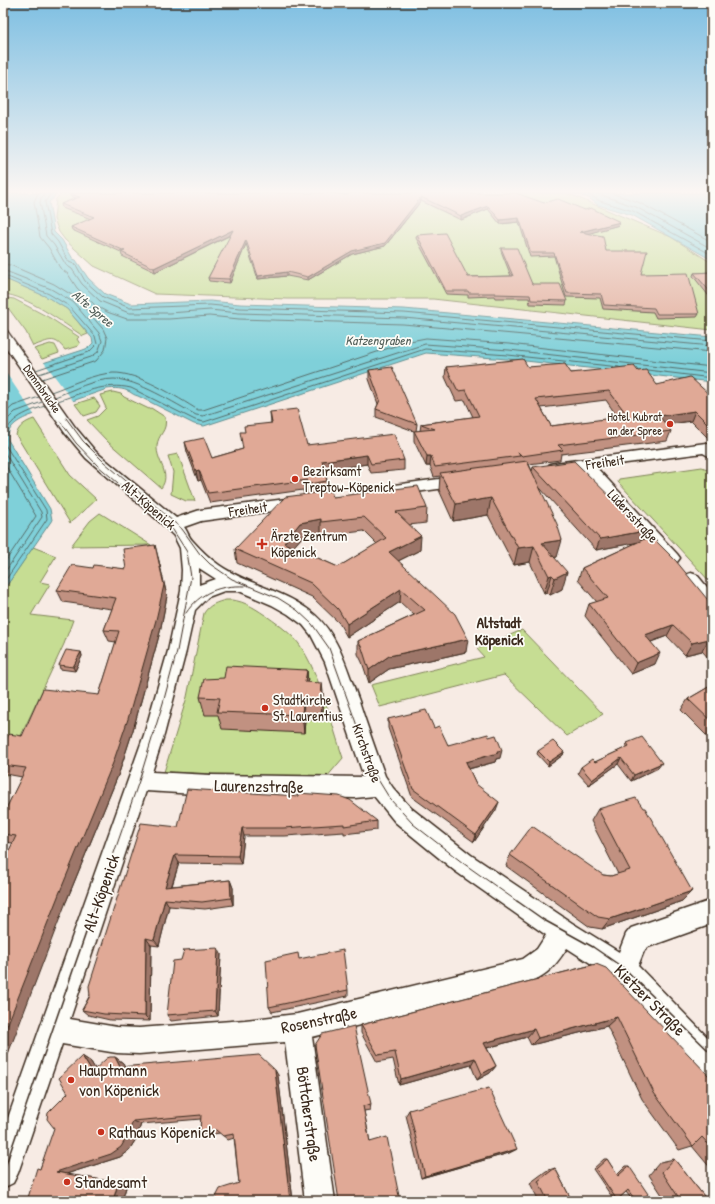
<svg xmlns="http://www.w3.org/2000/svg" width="715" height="1204" font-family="'Patrick Hand',sans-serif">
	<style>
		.green { fill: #c6dd93; stroke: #808458 }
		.water { fill: #7fd0d9; stroke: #648e8e }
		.pier { fill: #f7ebe4 }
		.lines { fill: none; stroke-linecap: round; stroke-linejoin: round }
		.shore { stroke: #566c69; stroke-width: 1 }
		.minor-casing { stroke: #3b2a1e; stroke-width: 3 }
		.minor { fill: #fdfcf7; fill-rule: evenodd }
		.tram-far1 { stroke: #3b2a1e; stroke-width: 1 }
		.tram { stroke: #3b2a1e; stroke-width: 1.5 }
		.wall { fill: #c19181; stroke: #3b2a1e; fill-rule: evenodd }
		.shaded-wall { fill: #9d7669; stroke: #3b2a1e }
		.building { fill: #e0a996; stroke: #3b2a1e; fill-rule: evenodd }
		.poi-dot { fill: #c8321e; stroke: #fdfcf7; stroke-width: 1.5 }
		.labels { text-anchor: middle; stroke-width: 3.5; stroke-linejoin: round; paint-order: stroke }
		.far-street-label { font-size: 12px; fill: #3b2a1e; stroke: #fdfcf7 }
		.far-poi-label { font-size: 12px; fill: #3b2a1e; stroke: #fdfcf7; text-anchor: end }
		.far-water-label { font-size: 13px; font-style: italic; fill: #4f5c56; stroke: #fdfcf7 }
		.street-label { font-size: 14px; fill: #3b2a1e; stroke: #fdfcf7 }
		.poi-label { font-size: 14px; fill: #3b2a1e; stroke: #fdfcf7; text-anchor: start }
		.neighbourhood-label { font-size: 15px; font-weight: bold; fill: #3b2a1e; stroke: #fdfcf7 }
		.near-street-label { font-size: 17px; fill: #3b2a1e; stroke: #fdfcf7 }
		.near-poi-label { font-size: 17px; fill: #3b2a1e; stroke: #fdfcf7; text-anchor: start }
	</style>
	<rect width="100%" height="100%" fill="#f7ebe4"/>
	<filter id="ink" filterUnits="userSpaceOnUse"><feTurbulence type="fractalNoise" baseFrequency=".025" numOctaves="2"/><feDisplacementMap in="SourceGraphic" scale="8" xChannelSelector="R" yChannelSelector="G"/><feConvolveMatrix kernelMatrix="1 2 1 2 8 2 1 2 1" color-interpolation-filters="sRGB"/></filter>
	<g filter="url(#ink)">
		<!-- green -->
		<path class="green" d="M62 193H567L671 237 712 263V330L433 299H287L155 294 94 266 65 240 59 232 54 219 56 199Z
			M3 278 47 297 67 309 88 334 83 336C63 323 26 295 3 294Z
			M7 298 14 299 50 318 79 337 77 339 80 344 78 346 65 350C54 335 49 341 33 346L26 332 3 301V299Z
			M50 344 55 345 59 353 42 359 34 349Z
			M113 392 121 394 124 397 149 409 151 408 165 417C168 432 158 433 157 446 156 461 172 474 161 488L108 442 87 420 98 416 106 408 100 395Z
			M94 398 100 406 96 412 84 416 75 404Z
			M34 419 70 475 96 499 70 523 16 435C19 426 25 422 34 419Z
			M178 454 195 501H186L171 494 173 472 168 456Z
			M702 467 712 471V584L618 482 619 479Z
			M100 513 151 545 71 546 90 521Z
			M33 547 56 556 40 582 50 584 31 615 73 620 64 644 10 759 14 760 3 781V591Z
			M226 600C241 599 253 607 265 615 275 622 285 629 294 638 317 662 332 726 343 758L326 778 164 772 187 697 204 613C209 605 217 602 226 600Z
			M522 630 603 714 567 736 504 675 380 707 371 685 484 657 477 649Z"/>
		<!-- water -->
		<path class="water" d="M3 193H56L53 199 49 202 54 232 62 240 73 259 76 260 88 278 105 294 131 304 210 301 240 304 404 309 712 337V382L508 359 426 353 204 426 194 424 138 396C134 395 133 394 130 392 123 388 114 388 107 389L32 415C21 419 6 426 8 440L50 509 52 520 3 591V376L83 350 88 348 93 343 92 338 67 309 47 297 3 278Z
			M571 193H712V260L632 215 598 205 589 198Z"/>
		<!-- pier -->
		<path class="pier" d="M43 361 74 402 35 416 6 373Z"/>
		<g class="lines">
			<!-- shore -->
			<path class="shore" d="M38 193 34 202 40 237 49 248 60 268 68 274 77 288 96 306 107 312 127 319H169L209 316 239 319 403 324 712 352
				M46 193 41 198 40 202 46 236 54 245 66 265 72 269 82 284 100 301 129 313H169L210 310 239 313 404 318 712 346
				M51 193 45 202 51 234 58 242 69 262 76 265 85 281 103 297 130 308 210 305 240 308 404 313 712 341
				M586 193 600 201 633 211 712 255
				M596 193 636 207 712 249
				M611 193 638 202 712 242
				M3 264 10 265 54 284 75 297 103 329 107 338 105 350 96 361 42 379
				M3 270 51 289 73 302 99 333 102 341 98 352 91 357 39 374
				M3 275 49 294 69 306 95 336 97 344 89 352 36 370
				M647 370 712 378
				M51 392C71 385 92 374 113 373 138 372 177 397 198 410H203L410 341 426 338 509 344 712 367
				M55 397C73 390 94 379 114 379 136 379 176 404 196 415L203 416 425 344 509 350 712 373
				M58 401C82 393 105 382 131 388L195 420 204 422 425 349 508 355 619 367
				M3 415 13 406 39 397
				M3 424 15 412 42 402
				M3 450 41 512 42 517 3 575
				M3 461 36 516 3 565
				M3 584 47 519 46 510 4 443C4 420 26 412 45 406"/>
			<defs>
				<path id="minor" d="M3 330 7 331 75 427 96 452 176 518 200 510 302 497 308 498 310 502 308 506 302 507 201 521 184 527C187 531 189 537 192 540 200 549 209 558 219 565 249 586 287 590 315 615 339 636 348 672 359 701 367 726 376 751 385 776L393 788 411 808 471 855 572 923 619 952 626 934 631 928 712 900V924L648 947 644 951 638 966 712 1042V1076L702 1072 615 979 567 948C555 966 549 974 528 983L312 1037 335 1201H305L285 1042 139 1054 117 1053 62 1044 18 1173 13 1183 3 1188V1132L144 735 168 651 181 591 182 570 180 548 174 536 161 523 86 458 65 433 3 343ZM199 568 216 579 199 585ZM224 591H239L272 605 288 614 303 625 311 635 325 662 364 777 211 775 152 772 164 735 186 651 195 610 208 597ZM146 791 211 795 355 798 374 796 395 822 455 871 546 935 537 949 523 959 297 1014 245 1020 139 1028 117 1027 70 1019Z
					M706 443 712 445V458L703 453 596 467 677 554 680 558 677 562 671 564 665 562 581 470 555 473 550 472 547 468 550 464 555 463Z
					M462 476 467 477 470 481 467 485 394 495 388 494 386 490 388 486 394 485Z
					M691 573 697 575 712 593V612L706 610 682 580 685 575Z"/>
			</defs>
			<!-- minor casing -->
			<use href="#minor" class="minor-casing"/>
			<!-- minor -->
			<use href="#minor" class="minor"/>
			<!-- tram-far1 -->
			<path class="tram-far1" d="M66 418 83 441 104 462 182 529 200 554 210 564 232 579 278 598 297 610 312 624 329 648 374 773 390 799 413 824 463 863 518 902
				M60 421 76 443 97 465 173 530 187 552 191 577 177 651 163 703 139 781 97 902
				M186 613C200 592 220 585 245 586"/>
			<!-- tram -->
			<path class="tram" d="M517 901 544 920 593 947 625 969 712 1054
				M3 1173 97 901"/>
		</g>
		<!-- wall -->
		<path class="wall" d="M350 193 544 203 585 210 620 222 619 225 588 233 606 251 641 274 699 314 697 317 656 318 653 312 603 309 600 298 566 297 554 256 530 257 519 222 500 224 488 209 461 220 421 201 385 246 352 254 308 280 287 276 258 279 246 244 230 283 209 281 208 278 231 235 155 272 122 256 121 252 72 230 71 227 91 219 62 208 61 204 76 198 71 197 70 194 348 195Z
			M417 235 468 277 511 276 501 251V248L532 284 567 301 566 305 530 304 529 298H495L494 296 468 297V295L446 294 416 238Z
			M712 272V300L693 276 694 273Z
			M446 367H528L571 373 638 371 657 385 712 397V442L691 421 666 425 671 431 667 441 561 454 560 460 529 464 532 471 533 467 641 541 712 605V662L702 651 685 655 667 636 651 642 655 664 631 674 585 616 589 604 597 602 578 580 582 568 638 542 596 550 540 488 557 557H554L562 589 550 595 547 592 544 593 530 562 514 565 488 515 453 521 439 490 440 476 434 477 430 466H426L414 441V431L376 417V409L378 404 369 379V370L417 424 416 431H420L421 424 473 417 465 400 456 401 445 377ZM606 400 618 418 551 426 541 408Z
			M270 412 307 445 404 460V470L371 473 367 464 325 470 327 481 328 491 333 497 427 508 426 523 409 525 420 550 398 561 466 652 389 669 369 683 362 662 358 654V641L414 615 400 602 347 637 339 623 312 597 237 563 235 549 304 494 303 490 210 503 201 480 198 481 187 452 185 442 212 458 243 449 245 432 271 423ZM364 531 377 544 338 567 293 547 302 537 321 533 322 536Z
			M158 557 167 596 160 632 133 730 119 773 66 902 4 861 13 843 3 842V815L22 777 6 774 3 770V755L4 752 3 751V745L99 695 116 642 109 641 104 630 112 609 63 602 57 590 93 568 126 569Z
			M81 652 82 656 75 671 60 669 59 665Z
			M307 670 308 682 324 701 322 720H305L304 733 222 729 218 715H205L200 697 224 678Z
			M712 685V736L709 738 681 710 688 699Z
			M388 719 434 728 448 745 500 758 496 759 495 762 469 769 476 784 496 810 474 842 412 797 388 728Z
			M627 743 658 768 631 781 618 764 589 785 578 773 581 767 595 762 625 748Z
			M538 751 564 752 563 755 548 766 537 754Z
			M598 809 692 891 682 901 602 929 590 927 506 866 510 855 603 875 611 876 618 874 591 821Z
			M377 821V830L344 834V832L285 836H244L241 864 179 863 172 886 230 880 233 888V905L205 909 169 906 159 946 151 945 150 1021 110 1020 88 1015 82 1010 178 827Z
			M221 954 218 1016 171 1021 167 1015Z
			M299 959 348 990V996L272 1012 269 1007Z
			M596 964 712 1079V1170L692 1146 679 1150 642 1099 607 1026 531 1045 527 1037 487 1048 496 1066 490 1073 477 1080 471 1065 399 1085 393 1059 377 1062 361 1033V1025Z
			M315 1045 371 1104 370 1110 364 1111 370 1142Z
			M82 1056 91 1062 95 1069 115 1057 123 1063 125 1067 278 1075 293 1201H217L239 1183 234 1138 228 1140 220 1133 206 1135 200 1131 201 1119 141 1124 136 1139 129 1150 120 1157 66 1174 127 1184 122 1201H27L40 1169Z
			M409 1110 517 1149 509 1153 421 1178 406 1115Z
			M604 1159H607L617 1175 626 1166H629L640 1201H633L626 1192 617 1200H614L593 1169Z
			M674 1159 708 1201H666L649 1175 660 1162Z
			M555 1168 572 1201H539L530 1183 546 1171Z"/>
		<!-- shaded-wall -->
		<path class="shaded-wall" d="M421 197V201L385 246 352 254 308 280V277L352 251Z
			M488 206V209L461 220V216Z
			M519 218V222L500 224V220Z
			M620 222 619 225 580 236V232Z
			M233 230 234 233 155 272 154 268Z
			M246 240V244L230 283 229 279Z
			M287 272V276L258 279V276Z
			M695 411 691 421 656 426 659 416Z
			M367 455V464L322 471V461Z
			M427 456H431L430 466H426Z
			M199 470 201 480 198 481 196 471Z
			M491 498 488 515 453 521 456 504Z
			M321 519V533L302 537 285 557 284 543 300 523Z
			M645 531 640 542 596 550 600 539Z
			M421 536 420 550 388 566 389 552Z
			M562 540 557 557 541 560 542 543Z
			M155 545 158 557 167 596 160 632 133 730 119 773 66 902 3 1067V1036Z
			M534 546 530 562 514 565 518 548Z
			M567 572 562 589 550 595 555 578Z
			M552 575 547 592 544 593 549 576Z
			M401 589 400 602 347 637V624Z
			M673 625 667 636 640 646 645 635Z
			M468 639 466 652 389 669 369 683V670L389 656Z
			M709 639 702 651 685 655 692 643Z
			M81 652 82 656 75 671 73 667Z
			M660 653 655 664 631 674 636 663Z
			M307 670 308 688 305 682Z
			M322 683 324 701 322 720 321 703Z
			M303 702 305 720 304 733 302 715Z
			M502 750 500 758 496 759 495 762 464 770 466 762 497 751Z
			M564 752 563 755 548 766 549 762Z
			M621 758 618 764 589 785 592 780Z
			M662 763 658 768 631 781 634 775Z
			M499 802 496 810 474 842 476 835Z
			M242 828 244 836 241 864 238 856Z
			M175 855 179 863 169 894 165 887Z
			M230 880 233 888V905L231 898Z
			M692 891 682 901 602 929 610 919Z
			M165 899 169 906 159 946 154 940Z
			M146 938 151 945 150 1021 145 1016Z
			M218 948 221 954 218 1016 215 1011Z
			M617 1017 607 1026 531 1045 538 1038Z
			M534 1029 527 1037 479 1050 484 1043Z
			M82 1056 91 1062 100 1077 92 1072Z
			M115 1057 123 1063 128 1072 120 1067Z
			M475 1058 471 1065 399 1085 401 1079Z
			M496 1066 490 1073 477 1080 482 1074Z
			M275 1070 278 1075 293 1201H290Z
			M133 1121 141 1124 136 1139 129 1150 120 1157 66 1174 56 1172Z
			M517 1149 509 1153 421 1178 425 1176Z
			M118 1183 127 1184 122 1201H113Z"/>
		<!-- building -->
		<path class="building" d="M73 193H328L348 195 350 193H516L544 203 558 199 585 210 591 208 620 222 580 232 603 236 606 251H647L641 274 688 273 699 314H657L654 308 604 305 601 294 567 293 554 253H531L519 218 500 220 488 206 461 216 421 197 385 243 352 251 308 277 287 272 258 276 246 240 229 279 208 278 233 230 154 268 121 252 125 251 71 227 94 217 61 204 80 197 70 194Z
			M445 233 468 277 513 276 501 248H517L532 284H560L567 301 531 300 530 295 495 294V293H469L468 291H446L417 235Z
			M712 272V294L694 273Z
			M523 359 528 367 565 364 571 373 634 366 638 371 646 370 657 385 690 377 712 397V428L695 411 659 416 671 431 558 445 563 450 522 456 518 452 520 456 435 467 431 456H427L414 431 435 429 421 424 479 416 466 390 458 391 446 367ZM609 391 628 416 551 426 536 399Z
			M392 367 417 424 376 409 380 400 369 370Z
			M297 409 307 445 394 434 404 460 371 464 367 455 322 461 327 481 303 485 308 480 208 493 199 470 196 471 185 442 204 438 212 458 243 449 240 432H245L244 426 272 423 270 412Z
			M527 461 557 524 562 540 542 543 567 572 555 578 552 575 549 576 534 546 518 548 491 498 456 504 440 473Z
			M574 461 645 531 600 539 533 467Z
			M418 486 427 508 396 512 421 536 389 552 455 614 468 639 389 656 369 670 362 648 358 641 425 610 401 589 347 624 338 609 311 583 235 549 285 497 331 491 333 497ZM364 517 386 538 338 567 284 543 300 523 321 519V522Z
			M651 536 676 561 712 605V643L709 639 692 643 673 625 645 635 660 653 636 663 589 604 608 598 582 568Z
			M155 545 164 585 156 620 128 719 113 763 59 894 3 1036V861H4L16 836 3 834V815L26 768 3 765V755L6 749H3V745L9 734 22 736 43 689 99 695 119 631 104 630 116 598 57 590 72 565 93 568 94 565 126 569 123 549Z
			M66 650 81 652 73 667 59 665Z
			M226 666 307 670 305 682 322 683 321 703 303 702 302 715 217 712 220 698 200 697 204 679 224 678Z
			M712 685V722L688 699Z
			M426 710 434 728 439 726 448 745 488 734 489 737 496 735 502 750 497 751 498 753 466 762 476 784 499 802 476 835 413 789 388 719Z
			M642 737 662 763 634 775 621 758 592 780 581 767 592 759 595 762 629 746 627 743Z
			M553 741 564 752 549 762 538 751Z
			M187 789 298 796V793L339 796 350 800 377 821 344 826V824L283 828H242L238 856 175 855 165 887 230 880 231 898 202 902 165 899 154 940 146 938 145 1016 104 1014 82 1010 90 996 89 986 141 823 178 827Z
			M636 798 643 808H645L692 891 610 919 598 917 510 855 532 826 603 875 611 876 630 870 598 809Z
			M218 948 215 1011 167 1015 173 961 181 960 184 950Z
			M343 950 348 990 269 1007 266 960 298 953 299 959Z
			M596 964 606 968 712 1079V1148L702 1137 693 1146 654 1093 617 1017 538 1038 534 1029 484 1043 496 1066 482 1074 475 1058 401 1079 395 1052 378 1055 361 1025Z
			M354 1026 371 1104 363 1106 370 1142 387 1137 400 1201H339L315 1045 322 1034Z
			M259 1055 275 1070 290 1201H217L216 1197 220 1189 239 1183 234 1134 223 1136 216 1130 200 1131 201 1115 133 1121 128 1135 121 1147 111 1154 56 1172 118 1183 113 1201H27L37 1168 40 1169 54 1128 47 1119 48 1113 68 1093 59 1078 82 1056 92 1072 107 1058 110 1057H115L120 1067Z
			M489 1088 517 1149 425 1176 409 1110Z
			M607 1159 618 1176 629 1166 648 1194 640 1201H636L628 1190 617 1200 596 1169Z
			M674 1159 708 1201H681L662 1172Z
			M555 1168 572 1201H548L538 1181Z"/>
	</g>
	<!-- sky -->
	<linearGradient id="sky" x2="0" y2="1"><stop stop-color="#7ebfe2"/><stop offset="0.53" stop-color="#fbf6f3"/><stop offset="1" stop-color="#fbf6f3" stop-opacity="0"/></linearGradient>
	<rect width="715" height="361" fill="url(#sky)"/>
	<!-- markers -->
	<g class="poi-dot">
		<circle cx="670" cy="424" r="4"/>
		<circle cx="295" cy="479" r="4"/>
		<path d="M260 538h4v4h4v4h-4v4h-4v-4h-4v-4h4z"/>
		<circle cx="265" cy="708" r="4"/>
		<circle cx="71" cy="1080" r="4"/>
		<circle cx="101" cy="1132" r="4"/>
		<circle cx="67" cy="1182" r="4"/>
	</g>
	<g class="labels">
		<!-- far-street labels -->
		<g class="far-street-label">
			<text transform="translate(42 389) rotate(55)" y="4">Dammbrücke</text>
		</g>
		<!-- far-poi labels -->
		<g class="far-poi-label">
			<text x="662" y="421">Hotel Kubrat<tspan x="662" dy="14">an der Spree</tspan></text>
		</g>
		<!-- far-water labels -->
		<g class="far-water-label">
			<text transform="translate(93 308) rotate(40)" y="5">Alte Spree</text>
			<text x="378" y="345">Katzengraben</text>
		</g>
		<!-- street labels -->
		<g class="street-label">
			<text transform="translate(605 462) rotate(-8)" y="5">Freiheit</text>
			<text transform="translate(149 505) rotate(41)" y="5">Alt-Köpenick</text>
			<text transform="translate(248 509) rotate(-8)" y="5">Freiheit</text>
			<text transform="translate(633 516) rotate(47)" y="5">Lüdersstraße</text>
			<text transform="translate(367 753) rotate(70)" y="5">Kirchstraße</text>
		</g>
		<!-- poi labels -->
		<g class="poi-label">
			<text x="303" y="476">Bezirksamt<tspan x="303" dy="16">Treptow-Köpenick</tspan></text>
			<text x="271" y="541">Ärzte Zentrum<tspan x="271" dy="16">Köpenick</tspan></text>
			<text x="273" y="705">Stadtkirche<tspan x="273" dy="16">St. Laurentius</tspan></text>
		</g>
		<!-- neighbourhood labels -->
		<g class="neighbourhood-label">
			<text x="499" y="628">Altstadt<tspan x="499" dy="17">Köpenick</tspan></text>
		</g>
		<!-- near-street labels -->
		<g class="near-street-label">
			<text transform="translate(259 786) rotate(1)" y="6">Laurenzstraße</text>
			<text transform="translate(101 893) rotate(-71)" y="6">Alt-Köpenick</text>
			<text transform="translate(650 1000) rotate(45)" y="6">Kietzer Straße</text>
			<text transform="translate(319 1020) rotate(-12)" y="6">Rosenstraße</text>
			<text transform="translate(309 1114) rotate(82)" y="6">Böttcherstraße</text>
		</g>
		<!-- near-poi labels -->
		<g class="near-poi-label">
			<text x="79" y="1076">Hauptmann<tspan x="79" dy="20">von Köpenick</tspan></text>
			<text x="109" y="1138">Rathaus Köpenick</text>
			<text x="75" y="1188">Standesamt</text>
		</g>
	</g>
	<!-- margin -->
	<rect width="715" height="1204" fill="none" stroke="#fdfcf7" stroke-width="16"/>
	<rect x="8" y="8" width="699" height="1188" fill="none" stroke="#3b2a1e" stroke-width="1.5" filter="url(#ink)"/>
</svg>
